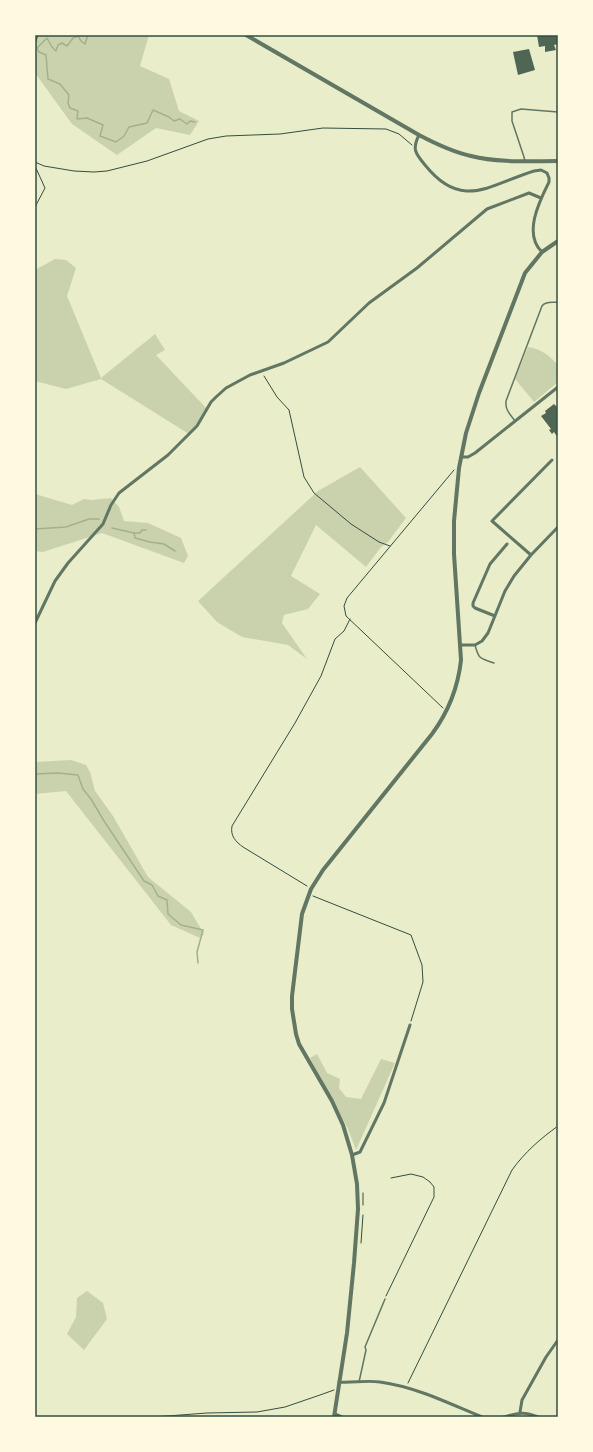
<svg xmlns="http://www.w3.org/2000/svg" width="593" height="1452" font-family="'Public Sans',sans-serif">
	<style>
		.green { fill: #cad2ad }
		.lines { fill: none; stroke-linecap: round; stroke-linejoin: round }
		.stream { stroke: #a3b18a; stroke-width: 1.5 }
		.building { fill: #4f6655 }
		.path { stroke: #344e41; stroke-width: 1 }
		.service { stroke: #617663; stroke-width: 1.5 }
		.minor { stroke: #617663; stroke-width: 3 }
		.tertiary { stroke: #617663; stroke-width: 4 }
		.neatline { fill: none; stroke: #344e41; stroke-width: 1.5 }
	</style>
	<rect width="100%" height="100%" fill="#e9edc9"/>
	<!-- green -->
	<path class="green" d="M35 35H149L140 66 169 79 179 111 199 121 190 135 156 128 117 155 72 124 35 73Z
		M55 259 66 260 76 268 67 296 101 378 155 334 165 350 156 355 207 409 197 426 189 434 101 379 66 389 35 381V270Z
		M528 347C541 349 549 355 558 365V382L534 402 515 379Z
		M360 467 406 518 388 542 381 547 366 567 316 525 291 576 320 594 308 609 284 615 282 623 307 659 288 645 242 637 217 622 198 601 318 491Z
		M35 494 72 505 84 499 92 500 111 498 119 507 124 521 148 523 181 538 188 556 184 563 102 533 43 552 35 551Z
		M71 760 86 765 90 772 95 791 113 816 148 877 191 912 204 934 200 938 171 925 66 791 35 794V762Z
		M317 1054 327 1073 340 1079 339 1088 346 1097 361 1099 381 1059 395 1063 356 1150 348 1129 310 1058Z
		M87 1291 103 1303 107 1319 84 1350 67 1334 76 1317 77 1298Z"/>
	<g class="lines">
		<!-- stream -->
		<path class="stream" d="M88 35 85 44 81 41 78 36 73 38 67 46 62 43 58 45 56 51 52 47 47 38 37 48 39 52 46 55 48 79 60 84 69 95 68 103 70 108 78 111 77 119 87 118 103 125 100 136 116 142 124 136 129 127 147 123 153 110 169 117 174 121 180 119 187 124 190 121 195 122
			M112 528 134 533 135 538 150 542 164 544 175 551
			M35 529 66 527 89 519H99
			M134 533H140L142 530H146
			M35 774 58 773 78 775 83 789 91 799 104 821 144 881 152 885 158 896 167 900 168 914 181 925 203 930 197 952 198 963"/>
	</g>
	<!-- building -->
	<path class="building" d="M537 35H558V44L554 45 556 50 545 52V46L539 47Z
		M529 49 535 70 518 75 513 52Z
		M554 404 558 408V438L554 432 552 434 549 430 551 429 541 416 546 413 545 411Z"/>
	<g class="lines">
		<!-- path -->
		<path class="path" d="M35 44 38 35
			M35 162 44 166 74 171 94 172 107 171 147 161 208 139 226 136 280 134 323 128 386 129 399 134 412 145
			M35 166 45 188 35 207
			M264 376 277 397 289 410 304 477 314 493 351 524 379 542 390 546
			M443 708 346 616 344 606 347 598 454 470
			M307 886 243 847C236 842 230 836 232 826L295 723 321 676 335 639 344 631 350 619
			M313 896 411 935 422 965 423 982 411 1021
			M363 1193V1205
			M361 1243 363 1215
			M386 1296 434 1197V1187L430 1182 423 1177 411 1174 391 1178
			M408 1383 512 1170C525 1152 540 1139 558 1126
			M118 1417H127
			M154 1417 207 1413 257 1412 285 1407 320 1395 334 1390"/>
		<!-- service -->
		<path class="service" d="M525 161 524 157 512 121V112L521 109 558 112
			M515 421C510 414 505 410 506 401L542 306C545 301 552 303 558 302
			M475 645C479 660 480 658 494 663
			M359 1382 366 1350 365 1347 385 1299"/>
		<!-- minor -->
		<path class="minor" d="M419 135C412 149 415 153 425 165 462 211 489 185 534 171L541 170 547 173 549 178V182C539 202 523 234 542 252
			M461 457H468L475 453 558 387
			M531 555 492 521 552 460
			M495 616 475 608 473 606V603L490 564 507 544
			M35 623 55 581 68 563 103 524 111 505 119 493 168 455 197 426 211 402 216 397 226 388 250 375 284 363 328 342 369 303 417 268 487 209 529 193 541 198
			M460 645H475L482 641 488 633 505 591 514 576 531 555 558 527
			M352 1155 360 1152 384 1103 410 1025
			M339 1382C353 1383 366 1380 380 1382 416 1387 448 1403 482 1417
			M520 1412 522 1400 546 1357 558 1340
			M335 1414 342 1417
			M504 1417C518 1413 524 1411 538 1417"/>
		<!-- tertiary -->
		<path class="tertiary" d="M246 35 419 135C436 144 453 152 471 156 499 163 529 161 558 161
			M334 1417 347 1333 354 1263 358 1209 357 1184 352 1155 343 1125 332 1101 299 1044 296 1034 292 1009V996L302 914 311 889 323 870 432 734C449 711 458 688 461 660L454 554V521L459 468 466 433 479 393 525 273 542 252 558 241"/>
	</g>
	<!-- border -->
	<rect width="593" height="1452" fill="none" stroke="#fefae0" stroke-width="72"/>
	<rect x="36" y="36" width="521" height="1380" class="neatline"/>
</svg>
